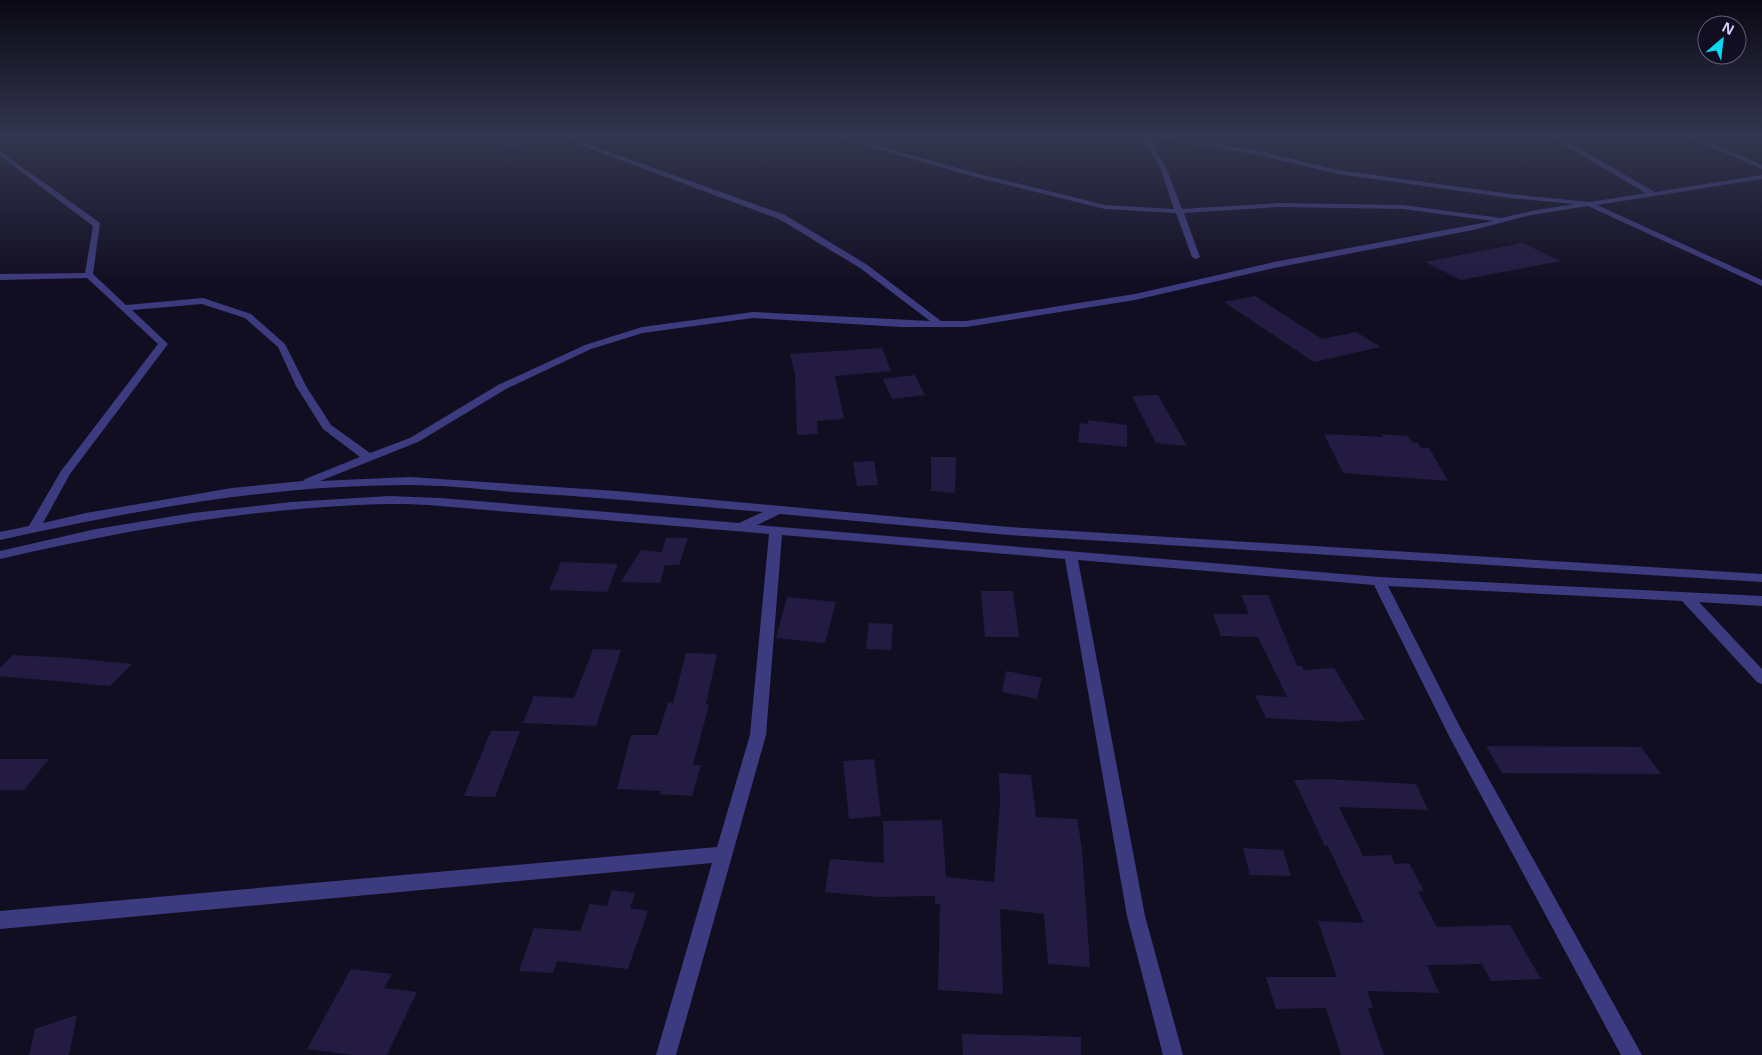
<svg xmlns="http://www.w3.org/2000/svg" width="1762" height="1055" font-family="'Open Sans',sans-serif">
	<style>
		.building { fill: #231b42 }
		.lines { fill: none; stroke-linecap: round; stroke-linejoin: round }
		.minor { fill: #3d3b7f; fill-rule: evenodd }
	</style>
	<rect width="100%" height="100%" fill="#120e22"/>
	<!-- building -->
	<path class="building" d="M1523 243 1560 261 1461 280 1425 262Z
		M1255 296 1322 339 1356 332 1381 347 1314 362 1224 302Z
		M882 348 891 371 835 376 844 419 817 421 818 434 797 435 795 375 790 354Z
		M915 375 925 395 892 399 883 379Z
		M1158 395 1187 446 1156 443 1132 396Z
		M1088 420 1127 425V447L1078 442 1080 423 1088 424Z
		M1324 434 1383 437 1381 434 1408 436 1412 442 1418 443 1421 448H1429L1448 481 1343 473Z
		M931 457H956L955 493 931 491Z
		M874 461 878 485 857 486 853 462Z
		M666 538H688L679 565H665L660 583 621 582 641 550 662 552Z
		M561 562 618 564 607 592 549 590Z
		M981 591H1013L1019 637H985Z
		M1241 595H1268L1297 666H1302L1304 670 1334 668 1365 720 1341 722 1266 718 1255 695 1287 697 1258 637 1221 636 1213 614H1249Z
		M787 597 836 602 825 643 776 638Z
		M869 623 893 624 891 650 866 649Z
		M593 649 621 650 596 726 523 723 534 696 574 698Z
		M686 653 717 654 706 704 709 705 693 765H701L692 796 660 794 661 791 617 789 631 735H658L668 702 673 703Z
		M13 655 71 658 132 664 110 686 0 676V668Z
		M1006 671 1042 678 1037 699 1002 692Z
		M491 731H520L495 797 464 796Z
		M1486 746 1641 747 1661 774 1502 773Z
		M0 759H49L24 790H0Z
		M874 759 881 816 849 819 843 761Z
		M999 773 1031 775 1036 817 1077 819 1082 849 1090 967 1048 964 1044 914 1000 909 1003 994 938 990 940 904H935V896L878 897 825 892 830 859 884 863 883 821 942 820 946 877 994 882 1000 803Z
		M1325 779 1416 784 1428 810 1339 807 1363 856 1391 855 1395 864 1409 863 1424 891 1418 892 1437 927 1510 925 1541 979 1491 981 1482 964 1427 965 1439 993 1367 991 1373 1008H1368L1384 1055H1341L1326 1008 1276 1009 1266 977H1337L1318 921 1364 923 1328 846H1325L1294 780Z
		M1243 848 1283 850 1291 876 1250 875Z
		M612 890 635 893 630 908 648 911 628 969 557 961 553 973 519 971 534 928 580 931 590 904 607 906Z
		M351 969 392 974 384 988 417 992 387 1055H355L307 1049Z
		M77 1015 69 1055H29L35 1029Z
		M962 1034 1081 1037V1055H963Z"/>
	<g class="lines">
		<!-- minor -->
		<path class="minor" d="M490 135H498L517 147 512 148Z
			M564 135H572L584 143 785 215 866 264 941 321H966L1135 294 1274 262 1493 221 1403 209 1278 207 1184 213 1200 257 1196 259 1192 257 1176 213 1105 209 979 178 829 135H839L983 175 1105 205 1174 209 1161 170 1141 135H1162L1259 151 1338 170 1510 194 1590 202 1646 193 1547 135H1555L1655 192 1762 175V179L1597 205 1762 280V286L1588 206 1531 215 1473 230 1274 268 1135 300 966 327H901L753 318 643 333 591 349 506 389 418 442 320 481 410 477 616 491 1009 527 1762 574V582L1009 535 780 514 757 525 1379 577 1762 596V606L1699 602 1762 669V684L1757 682 1682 601 1388 586 1461 729 1642 1055H1621L1449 736 1374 585 1078 560 1145 916 1183 1055H1163L1127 916 1065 559 782 535 766 735 676 1055H656L712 863 0 929V911L717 847 750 735 769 534 440 506C396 502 354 505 311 508 206 516 102 535 0 559V551L96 529 193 513 291 502 389 496 440 498 739 523 763 512C680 505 596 497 513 492 478 489 443 485 409 485 270 485 135 510 0 540V532L29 526 61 471 158 344 87 278 0 280V274L85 273 93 226 0 156V151L100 223 93 274 126 305 203 298 251 314 285 344 306 386 331 425 370 453 410 438 498 385 585 345 642 327 753 312 930 321 860 268 779 219 580 145ZM1148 136 1259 155 1338 174 1510 198 1574 204 1531 211 1501 218 1403 205 1278 203 1182 209 1167 170ZM202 304 245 318 278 347 296 386 323 429 360 457 305 479 303 481 232 488 86 513 43 523 70 474 168 344 132 310Z
			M1683 135H1692L1762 165V169Z"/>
	</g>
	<!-- sky -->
	<linearGradient id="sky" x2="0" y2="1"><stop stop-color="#0a0813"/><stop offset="0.48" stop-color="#33364f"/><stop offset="1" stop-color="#33364f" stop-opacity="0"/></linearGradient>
	<rect width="1762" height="283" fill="url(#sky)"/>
	<!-- north arrow -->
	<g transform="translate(1722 40) rotate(28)"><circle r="24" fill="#120e22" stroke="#605c7a"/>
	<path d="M0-4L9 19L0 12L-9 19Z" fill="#07daf2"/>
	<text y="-8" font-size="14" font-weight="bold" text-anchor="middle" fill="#d6d0fe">N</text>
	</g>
</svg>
